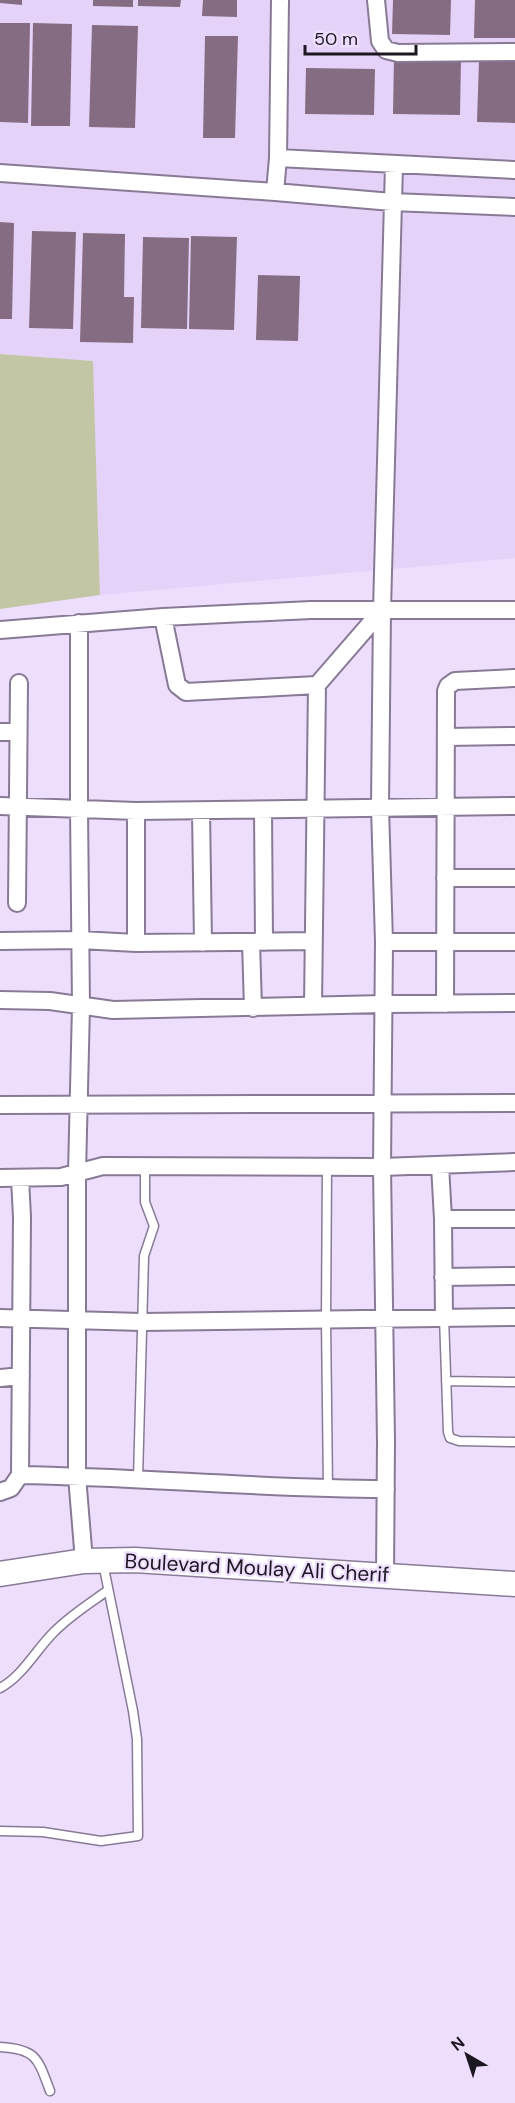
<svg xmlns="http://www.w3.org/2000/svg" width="515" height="2103" font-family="'DM Sans',sans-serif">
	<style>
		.built { fill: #e5d2f8 }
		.green { fill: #c2c6a4 }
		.building { fill: #856c83 }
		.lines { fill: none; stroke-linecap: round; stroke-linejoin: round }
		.lane-casing { stroke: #887a96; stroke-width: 11 }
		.street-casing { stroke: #887a96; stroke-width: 20 }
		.secondary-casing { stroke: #887a96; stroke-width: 27 }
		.lane { stroke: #fff; stroke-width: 8 }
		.street { stroke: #fff; stroke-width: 16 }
		.secondary { stroke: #fff; stroke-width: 24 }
		.labels { text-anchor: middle; stroke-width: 4.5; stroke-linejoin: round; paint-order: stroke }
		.street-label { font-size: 21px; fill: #1d1722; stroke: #eedefe }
	</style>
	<rect width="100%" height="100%" fill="#eedefe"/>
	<!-- built -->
	<path class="built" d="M0 0H515V558L100 595 93 361 0 354Z"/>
	<!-- green -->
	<path class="green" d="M0 354 93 361 100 595 0 609Z"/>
	<!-- building -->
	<path class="building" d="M0 0H22V5L0 3Z
		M93 0H133V7L93 6Z
		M138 0H181L180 7 138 6Z
		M203 0H237V17L202 16Z
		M393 0H451L450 35 392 34Z
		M475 0H515V38H474Z
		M0 23H30L28 123 0 122Z
		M33 23 72 24 70 126H31Z
		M92 25 138 26 135 128 89 127Z
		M205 36H238L235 138H203Z
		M394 56 461 58 460 115 393 114Z
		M479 60H515V123L477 122Z
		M306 68 375 69 374 115 305 114Z
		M0 222 14 223 12 319H0Z
		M32 231 76 232 73 329 29 328Z
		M83 233 125 234 124 297H134L133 343 80 342Z
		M191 236 237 237 234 330 189 329Z
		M143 237 189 238 187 329 141 328Z
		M258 275 300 276 298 341 256 340Z"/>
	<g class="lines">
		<defs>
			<path id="lane" d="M327 1167 326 1320 328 1489
				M444 1317 448 1432 450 1438 459 1441 515 1442
				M446 1381 515 1382
				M138 1479 144 1256 154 1226 145 1202V1167
				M0 1688C23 1676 37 1648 55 1631 71 1615 90 1603 107 1591
				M0 1831 43 1832 101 1841 138 1836 137 1739 133 1711 103 1563
				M0 2047C37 2049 38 2059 50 2091"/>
			<path id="street" d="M376 0 380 41 386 50 398 53 515 52
				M278 158 515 170
				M0 173 275 192 392 202 515 207
				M275 192 278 158 280 0
				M163 617 177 685 186 692 317 685 382 610
				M79 623V809L81 1006 77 1173V1476L84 1561
				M0 630 163 617 311 610H515
				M0 732H18
				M446 737 515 736
				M0 806 136 811 515 806
				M263 810 264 942
				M136 811V943
				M201 811 203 943
				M445 878H515
				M17 903 19 683
				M0 941 80 940 136 943 313 941
				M251 942 253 1008
				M384 942H515
				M0 1000 50 1001 113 1010 384 1004 515 1003
				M445 1004 446 691 448 686 455 681 515 678
				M313 1006 317 685
				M0 1105 515 1103
				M440 1165 443 1219 444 1317
				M0 1178 61 1177 103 1166 382 1167 515 1162
				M443 1219H515
				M443 1277 515 1276
				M0 1318 142 1322 515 1317
				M0 1378 21 1376
				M20 1475C142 1477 264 1489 386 1489
				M0 1492 11 1488 20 1475 22 1217 20 1178
				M385 1576 386 1442 382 1167 384 942 380 807 382 610 394 165"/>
			<path id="secondary" d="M0 1574 84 1561 135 1560 515 1584"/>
		</defs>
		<!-- lane casing -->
		<use href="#lane" class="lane-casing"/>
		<!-- street casing -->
		<use href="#street" class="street-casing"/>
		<!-- secondary casing -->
		<use href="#secondary" class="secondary-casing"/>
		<!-- lane -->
		<use href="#lane" class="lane"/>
		<!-- street -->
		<use href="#street" class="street"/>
		<!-- secondary -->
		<use href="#secondary" class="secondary"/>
	</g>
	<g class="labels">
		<!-- street labels -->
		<g class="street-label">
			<text transform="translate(257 1568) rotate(3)" y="7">Boulevard Moulay Ali Cherif</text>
		</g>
	</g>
	<!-- north arrow -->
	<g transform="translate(467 2055) rotate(321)" stroke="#eedefe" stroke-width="4.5" paint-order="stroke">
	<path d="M0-4.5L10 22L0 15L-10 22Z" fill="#1d1722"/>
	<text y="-9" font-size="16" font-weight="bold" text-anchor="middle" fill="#1d1722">N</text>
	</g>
	<!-- scale -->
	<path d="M305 45v9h111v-9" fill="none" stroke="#1d1722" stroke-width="3"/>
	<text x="314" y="45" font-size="18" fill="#1d1722" stroke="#eedefe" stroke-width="4.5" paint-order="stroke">50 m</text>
</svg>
